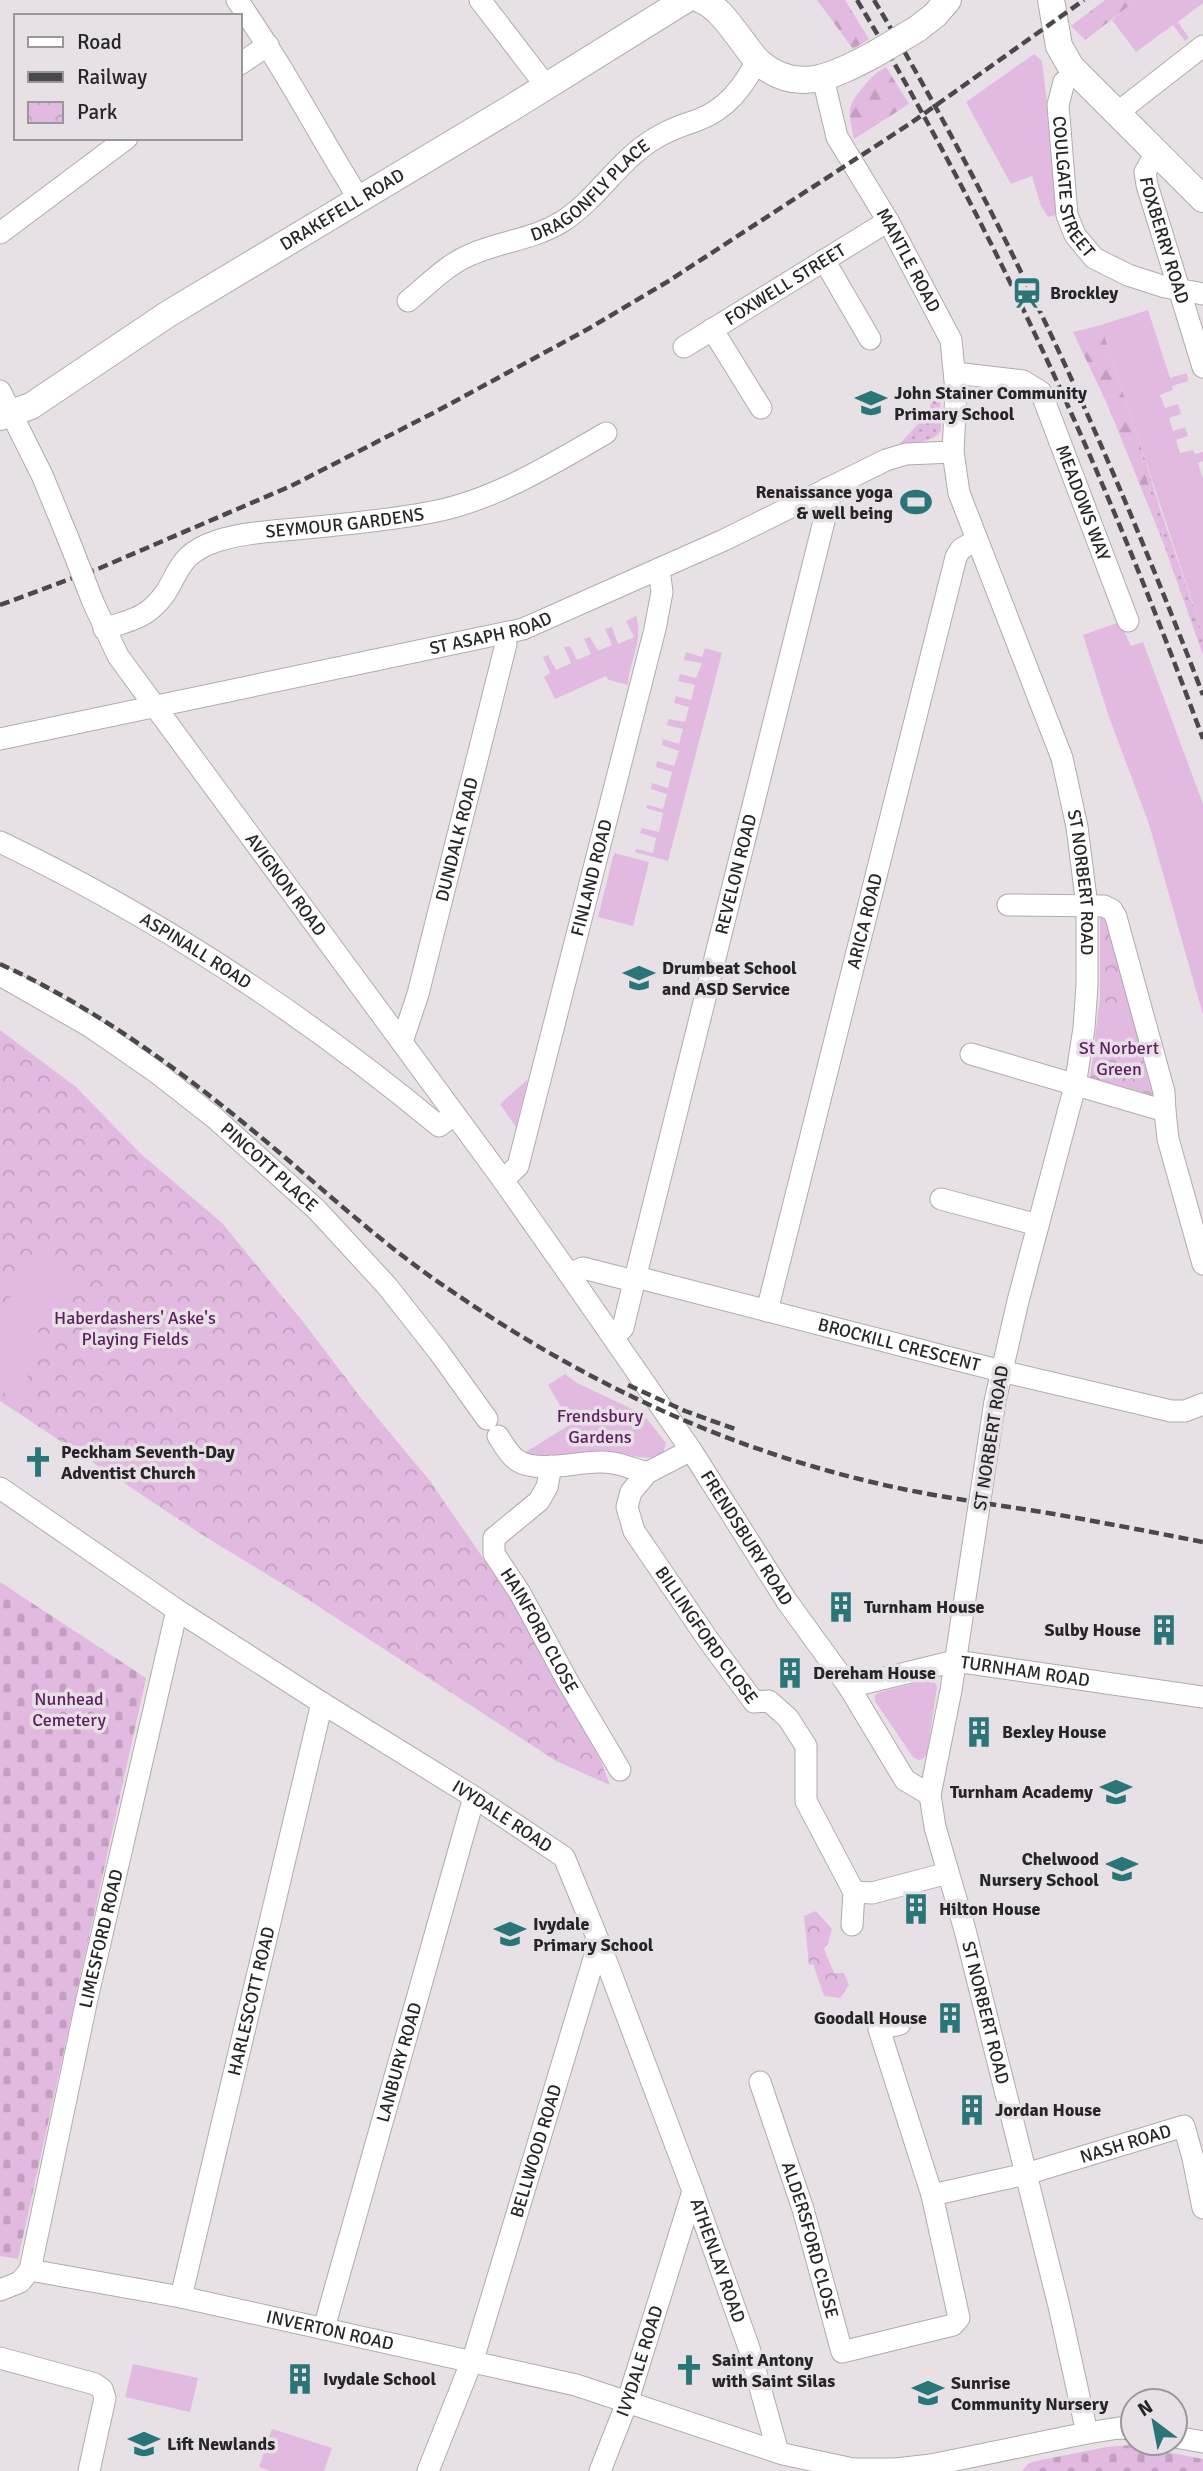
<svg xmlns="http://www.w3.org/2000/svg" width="1203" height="2471" font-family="Signika,sans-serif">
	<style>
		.grass { fill: url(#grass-dots) }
		.forest { fill: url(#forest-firs) }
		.cemetery { fill: url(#cemetery-stones) }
		.park { fill: url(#park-crowns) }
		.garden { fill: #e2b9e0 }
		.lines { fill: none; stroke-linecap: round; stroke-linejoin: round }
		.minor-casing { stroke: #b0aaaf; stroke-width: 23 }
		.major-casing { stroke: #b0aaaf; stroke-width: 28 }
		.minor { stroke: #fff; stroke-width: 21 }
		.major { stroke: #fff; stroke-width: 26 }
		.rail { stroke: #4a484a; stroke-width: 4.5; stroke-dasharray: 10 5; stroke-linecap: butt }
		.minor-bridge-casing { stroke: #b0aaaf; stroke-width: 23; stroke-linecap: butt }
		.major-bridge-casing { stroke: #b0aaaf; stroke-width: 28; stroke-linecap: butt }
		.minor-bridge { stroke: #fff; stroke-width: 21 }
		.major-bridge { stroke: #fff; stroke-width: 26 }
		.labels { text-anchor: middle; stroke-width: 7; stroke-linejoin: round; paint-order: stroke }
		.street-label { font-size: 18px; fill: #272527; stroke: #e7e1e6 }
		.poi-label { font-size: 18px; font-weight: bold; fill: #272527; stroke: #e7e1e6; text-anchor: start }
		.park-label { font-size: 18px; fill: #601e61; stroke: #e7e1e6 }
	</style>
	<defs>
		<pattern id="grass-dots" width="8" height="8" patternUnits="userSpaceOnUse" patternTransform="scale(1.75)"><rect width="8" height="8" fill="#e2b9e0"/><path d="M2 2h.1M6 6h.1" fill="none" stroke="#c29fc0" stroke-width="1.8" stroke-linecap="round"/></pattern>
		<pattern id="forest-firs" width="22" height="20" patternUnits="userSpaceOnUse" patternTransform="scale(1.75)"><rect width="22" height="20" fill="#e2b9e0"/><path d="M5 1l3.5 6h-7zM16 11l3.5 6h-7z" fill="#c29fc0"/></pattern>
		<pattern id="cemetery-stones" width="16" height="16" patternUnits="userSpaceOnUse" patternTransform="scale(1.75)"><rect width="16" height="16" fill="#e2b9e0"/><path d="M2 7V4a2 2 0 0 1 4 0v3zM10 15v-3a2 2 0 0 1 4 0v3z" fill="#c29fc0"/></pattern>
		<pattern id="park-crowns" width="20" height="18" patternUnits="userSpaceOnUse" patternTransform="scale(1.75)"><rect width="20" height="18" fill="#e2b9e0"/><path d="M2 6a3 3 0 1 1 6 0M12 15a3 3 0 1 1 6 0" fill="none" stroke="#c29fc0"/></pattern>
	</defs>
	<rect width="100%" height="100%" fill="#e7e1e6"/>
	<!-- grass -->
	<path class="grass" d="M937 392H940L941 431C931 444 913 441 898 446L925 416Z
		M1143 453 1160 509 1203 635V655L1163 542 1141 455Z"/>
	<!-- forest -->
	<path class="forest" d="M817 0H845L869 39 853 49Z
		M1105 0H1137L1085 40 1071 26Z
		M886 67 909 104 854 139C849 112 845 108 864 86 871 78 876 72 886 67Z
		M1101 325 1143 453 1141 455 1163 542 1108 406 1073 332Z"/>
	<!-- cemetery -->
	<path class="cemetery" d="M0 1582 146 1678 18 2259 0 2256Z
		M1131 2445 1203 2459V2471H1022L1028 2464 1036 2461 1107 2447Z"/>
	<!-- park -->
	<path class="park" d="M1100 911H1105L1155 1092 1152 1095 1090 1078 1100 999Z
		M0 1030 76 1087 141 1154 222 1223 304 1323 361 1398 430 1481 512 1600 600 1759 610 1785 556 1761 304 1597 204 1536 0 1401Z
		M816 1911 832 1929 828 1943 824 1949 834 1973H844L849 1985 840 1998 824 1996 813 1964 809 1965 804 1916Z"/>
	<!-- garden -->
	<path class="garden" d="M1137 0H1203V3L1178 22 1189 38 1185 41 1173 25 1136 52 1112 20Z
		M1034 54 1042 61 1058 198 1056 215 1048 217 1041 206 1032 176 1011 184 966 102Z
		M1148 310 1170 378 1187 373 1188 381 1172 386 1173 390 1160 395 1165 408 1178 404 1181 414 1169 418 1173 431 1185 427 1188 436 1176 440 1180 453 1193 450 1195 454 1203 452V461L1198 463 1203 479V635L1101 325Z
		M636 616C644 641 629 660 628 685L609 680 606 676 555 699 544 677 550 673 543 657 548 655 556 670 571 663 564 647 570 646 577 660 591 654 584 639 590 637 598 651 612 645 605 629 612 627 618 644 634 637 626 621Z
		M1120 622 1131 646 1143 642 1203 804V1015L1149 824 1109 717 1083 635Z
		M705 648 722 653 668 861 635 852 636 849 653 853 656 838 640 833 642 828 659 832 663 813 646 808 647 805 663 809 667 794 651 789 652 783 668 788 672 772 656 767 657 761 674 766 679 751 662 745 663 739 679 744 683 729 666 725 669 719 685 722 689 707 674 703 676 696 691 700 695 685 678 681 680 674 696 678 702 663 684 660 686 652 702 657Z
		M614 853 649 862 633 926 598 917Z
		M1099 1007 1132 1011 1126 1059 1093 1054Z
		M528 1079 516 1127 500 1104Z
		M40 1252 73 1277 35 1330 51 1340 13 1399 0 1390V1308L3 1309Z
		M565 1374 577 1383 643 1414 666 1443 663 1454C643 1463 634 1453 614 1453 589 1453 562 1456 536 1457L524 1453 571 1424 548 1385Z
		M928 1680 934 1681 937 1687 927 1754 923 1759 918 1760 913 1757 875 1701V1695L880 1692Z
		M133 2364 198 2378 190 2412 125 2397Z
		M272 2429 332 2448 324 2471H270L259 2467Z"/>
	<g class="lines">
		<defs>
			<g id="minor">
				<path d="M237 0C282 64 318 133 359 199"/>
				<path d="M480 0 546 86"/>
				<path d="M240 64 268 45"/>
				<path id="s1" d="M823 78 837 137 888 221 951 340 956 391 953 452 959 493 1062 758 1077 827 1087 906V985L1084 1028 1075 1086 1018 1301 995 1401 951 1690 930 1795 935 1827 965 1930 1059 2306 1087 2433"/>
				<path id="s2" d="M1064 82 1058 105 1067 215 1075 235 1094 258 1128 275 1165 287 1203 294"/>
				<path d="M1117 113 1203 46"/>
				<path id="s3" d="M1156 153 1145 172 1147 185 1203 367"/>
				<path d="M0 233 127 138"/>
				<path d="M824 260 870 339"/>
				<path id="s4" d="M408 301C429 284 447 264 472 254 502 241 535 239 563 221 598 198 618 161 654 139 668 130 683 125 698 120 727 109 743 87 757 61"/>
				<path d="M712 329 761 408"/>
				<path id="s5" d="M684 347 888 221"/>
				<path id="s6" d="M955 373 1023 381 1041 392 1128 621"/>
				<path d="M0 391 42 475 68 538"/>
				<path id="s7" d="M93 602 118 656 503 1180 569 1274 691 1450 786 1600 849 1687 905 1780 930 1795"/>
				<path id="s8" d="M104 629C120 623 139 620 152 608 181 583 170 556 217 541 245 532 277 531 306 528 348 524 391 520 432 512 495 500 552 464 606 433"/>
				<path id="s9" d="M0 739 523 629 724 540 886 460 906 454 953 452"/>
				<path id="s10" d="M0 842C157 917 305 1015 439 1126L454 1115"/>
				<path id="s11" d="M0 975 91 1027 156 1072 216 1119 317 1210 387 1286 439 1352 487 1419"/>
				<path id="s12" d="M402 1042 418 994 506 644 505 634"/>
				<path d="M971 1054 1165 1111 1164 1092 1116 917 1112 910 1104 906 1008 905"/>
				<path d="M1165 1111 1168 1139 1203 1264"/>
				<path id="s13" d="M503 1180 518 1166 655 629 662 592 659 569"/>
				<path d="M941 1199 1038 1225"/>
				<path id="s14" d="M569 1274 583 1268 626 1279H644L1001 1371 1171 1411H1185L1203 1404"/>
				<path id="s15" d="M767 1311 956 557 961 549 976 540"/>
				<path id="s16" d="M613 1337 623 1328 627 1311 830 497 826 489"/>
				<path d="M498 1436C504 1445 509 1455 518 1461 537 1473 577 1462 599 1462 616 1461 630 1468 647 1473"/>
				<path id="s17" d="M691 1450 647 1473 631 1492 627 1507 634 1531 709 1641 754 1702 769 1701 788 1718 806 1746V1801L854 1892"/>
				<path id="s18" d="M551 1466 547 1487 539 1501 494 1538V1554L520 1593 568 1682 620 1770"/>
				<path id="s19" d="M0 1488 177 1610 322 1703 474 1797 564 1857 599 1942 693 2191 749 2348 778 2452"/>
				<path id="s20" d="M849 1687 955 1661 1203 1697"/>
				<path d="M854 1892 872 1893 948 1873"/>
				<path d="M852 1925 854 1892"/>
				<path d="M900 2024 879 2029 932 2195"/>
				<path id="s21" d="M760 2082 803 2209 842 2352 953 2325 959 2318 932 2195 1026 2174 1184 2126 1193 2158 1203 2208"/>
				<path id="s22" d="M30 2270 181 2297 576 2385 783 2454 853 2469H896L931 2465 1087 2433 1119 2428 1133 2429"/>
				<path id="s23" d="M0 2290 20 2282 30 2270 87 1999 177 1610"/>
				<path id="s24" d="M181 2297 322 1703"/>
				<path id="s25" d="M324 2328 474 1797"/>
				<path d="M0 2358 95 2384 102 2389 105 2398 89 2471"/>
				<path d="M1175 2437 1203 2442"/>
				<path id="s26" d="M428 2471 475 2353 599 1942"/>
				<path id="s27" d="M600 2471 628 2400 693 2191"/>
			</g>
			<g id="major">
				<path d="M701 0C716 6 726 20 736 33 744 43 751 55 760 63 798 96 837 74 875 54"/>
				<path d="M1051 0 1059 46 1071 67 1203 199"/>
				<path d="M917 29 935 15 948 0"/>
				<path id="s28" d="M0 417 31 406 168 314 513 107 685 0"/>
			</g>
		</defs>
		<!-- minor casing -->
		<use href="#minor" class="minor-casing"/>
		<!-- major casing -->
		<use href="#major" class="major-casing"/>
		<!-- minor -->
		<use href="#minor" class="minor"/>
		<!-- major -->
		<use href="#major" class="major"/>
		<!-- rail -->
		<path class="rail" d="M857 0C998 234 1109 483 1203 739
			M874 0C1006 220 1111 455 1203 695
			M0 605 100 568 291 486 437 411 588 329 667 282 911 123 1084 0
			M0 964C90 1005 175 1066 251 1129 316 1182 377 1241 447 1288 582 1381 720 1447 880 1484 936 1497 992 1504 1048 1513 1100 1522 1152 1532 1203 1542
			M628 1385 685 1411 735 1429"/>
		<defs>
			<path id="minor-bridge" d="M68 538 93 602"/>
			<path id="major-bridge" d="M875 54 917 29"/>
		</defs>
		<!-- minor-bridge casing -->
		<use href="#minor-bridge" class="minor-bridge-casing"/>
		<!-- major-bridge casing -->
		<use href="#major-bridge" class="major-bridge-casing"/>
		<!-- minor-bridge -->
		<use href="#minor-bridge" class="minor-bridge"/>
		<!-- major-bridge -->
		<use href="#major-bridge" class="major-bridge"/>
	</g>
	<!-- icons -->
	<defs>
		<symbol id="station-bare" viewBox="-9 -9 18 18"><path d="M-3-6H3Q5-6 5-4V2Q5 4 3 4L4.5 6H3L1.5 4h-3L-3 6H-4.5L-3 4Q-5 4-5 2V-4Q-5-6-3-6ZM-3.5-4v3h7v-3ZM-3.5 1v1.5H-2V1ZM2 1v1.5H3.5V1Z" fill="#2a7578" stroke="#e7e1e6" stroke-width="2.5" paint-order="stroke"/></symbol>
		<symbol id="school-bare" viewBox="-9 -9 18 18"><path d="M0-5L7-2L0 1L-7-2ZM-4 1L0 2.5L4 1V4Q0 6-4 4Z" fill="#2a7578" stroke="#e7e1e6" stroke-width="2.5" paint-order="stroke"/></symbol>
		<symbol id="stadium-bare" viewBox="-9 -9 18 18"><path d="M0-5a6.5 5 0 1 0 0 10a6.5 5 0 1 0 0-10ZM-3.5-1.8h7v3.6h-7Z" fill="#2a7578" stroke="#e7e1e6" stroke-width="2.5" paint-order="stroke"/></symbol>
		<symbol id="church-bare" viewBox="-9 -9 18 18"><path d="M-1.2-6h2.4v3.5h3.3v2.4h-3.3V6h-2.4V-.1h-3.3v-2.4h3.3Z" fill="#2a7578" stroke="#e7e1e6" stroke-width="2.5" paint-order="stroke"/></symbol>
		<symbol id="building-bare" viewBox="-9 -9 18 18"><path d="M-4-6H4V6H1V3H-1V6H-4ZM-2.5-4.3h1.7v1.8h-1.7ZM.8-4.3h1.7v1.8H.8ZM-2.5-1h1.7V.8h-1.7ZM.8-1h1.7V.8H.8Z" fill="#2a7578" stroke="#e7e1e6" stroke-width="2.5" paint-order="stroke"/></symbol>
	</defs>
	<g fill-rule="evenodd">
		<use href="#station-bare" x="1005" y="271" width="44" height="44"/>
		<use href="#school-bare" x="849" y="381" width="44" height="44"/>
		<use href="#stadium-bare" x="894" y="480" width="44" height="44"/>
		<use href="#school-bare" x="617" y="956" width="44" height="44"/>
		<use href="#church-bare" x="16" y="1440" width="44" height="44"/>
		<use href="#building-bare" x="819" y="1585" width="44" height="44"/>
		<use href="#building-bare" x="1142" y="1608" width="44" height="44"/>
		<use href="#building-bare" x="768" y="1651" width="44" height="44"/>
		<use href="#building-bare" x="957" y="1710" width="44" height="44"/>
		<use href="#school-bare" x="1094" y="1770" width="44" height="44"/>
		<use href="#school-bare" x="1100" y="1847" width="44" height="44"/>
		<use href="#building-bare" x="894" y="1887" width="44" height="44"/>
		<use href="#school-bare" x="488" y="1912" width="44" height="44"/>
		<use href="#building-bare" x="928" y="1996" width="44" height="44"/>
		<use href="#building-bare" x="950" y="2088" width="44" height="44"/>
		<use href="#church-bare" x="667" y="2348" width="44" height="44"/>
		<use href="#building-bare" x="278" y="2357" width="44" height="44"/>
		<use href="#school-bare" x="906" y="2371" width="44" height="44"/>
		<use href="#school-bare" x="122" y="2422" width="44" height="44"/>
	</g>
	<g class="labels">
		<!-- street labels -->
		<g class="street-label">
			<text dy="6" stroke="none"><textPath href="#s2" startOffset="108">COULGATE STREET</textPath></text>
			<text dy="6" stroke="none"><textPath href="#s4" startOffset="217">DRAGONFLY PLACE</textPath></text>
			<text dy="6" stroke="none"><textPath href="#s28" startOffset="401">DRAKEFELL ROAD</textPath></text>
			<text dy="6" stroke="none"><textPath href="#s3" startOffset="93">FOXBERRY ROAD</textPath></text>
			<text dy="6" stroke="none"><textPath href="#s1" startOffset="203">MANTLE ROAD</textPath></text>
			<text dy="6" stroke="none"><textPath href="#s5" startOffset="119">FOXWELL STREET</textPath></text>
			<text dy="6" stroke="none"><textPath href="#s6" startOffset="208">MEADOWS WAY</textPath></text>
			<text dy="6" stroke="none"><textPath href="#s8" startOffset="278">SEYMOUR GARDENS</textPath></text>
			<text dy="6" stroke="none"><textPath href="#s9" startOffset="502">ST ASAPH ROAD</textPath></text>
			<text dy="6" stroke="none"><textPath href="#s12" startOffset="210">DUNDALK ROAD</textPath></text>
			<text dy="6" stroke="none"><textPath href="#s16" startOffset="481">REVELON ROAD</textPath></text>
			<text dy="6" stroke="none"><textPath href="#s13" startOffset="318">FINLAND ROAD</textPath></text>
			<text dy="6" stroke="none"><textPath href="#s1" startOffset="858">ST NORBERT ROAD</textPath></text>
			<text dy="6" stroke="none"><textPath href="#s7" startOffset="343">AVIGNON ROAD</textPath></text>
			<text dy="6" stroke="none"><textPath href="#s15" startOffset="402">ARICA ROAD</textPath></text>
			<text dy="6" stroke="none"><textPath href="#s10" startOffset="224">ASPINALL ROAD</textPath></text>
			<text dy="6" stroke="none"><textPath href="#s11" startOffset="332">PINCOTT PLACE</textPath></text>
			<text dy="6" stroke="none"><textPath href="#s14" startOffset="341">BROCKILL CRESCENT</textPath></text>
			<text transform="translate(991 1438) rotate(-81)" y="6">ST NORBERT ROAD</text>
			<text dy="6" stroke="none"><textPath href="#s7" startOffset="1143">FRENDSBURY ROAD</textPath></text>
			<text dy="6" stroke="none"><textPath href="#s18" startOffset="201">HAINFORD CLOSE</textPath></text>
			<text dy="6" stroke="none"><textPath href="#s17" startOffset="242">BILLINGFORD CLOSE</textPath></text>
			<text dy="6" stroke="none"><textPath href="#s20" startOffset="180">TURNHAM ROAD</textPath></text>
			<text dy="6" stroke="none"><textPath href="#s19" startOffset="600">IVYDALE ROAD</textPath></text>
			<text dy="6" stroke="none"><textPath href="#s23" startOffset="376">LIMESFORD ROAD</textPath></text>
			<text dy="6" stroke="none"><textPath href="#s24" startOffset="304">HARLESCOTT ROAD</textPath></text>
			<text dy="6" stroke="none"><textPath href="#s1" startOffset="2012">ST NORBERT ROAD</textPath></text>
			<text dy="6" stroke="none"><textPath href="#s25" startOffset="276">LANBURY ROAD</textPath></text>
			<text dy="6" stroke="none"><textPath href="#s21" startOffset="732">NASH ROAD</textPath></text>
			<text dy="6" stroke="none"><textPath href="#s26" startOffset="338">BELLWOOD ROAD</textPath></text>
			<text dy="6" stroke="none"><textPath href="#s21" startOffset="166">ALDERSFORD CLOSE</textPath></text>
			<text dy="6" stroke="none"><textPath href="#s19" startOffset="1106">ATHENLAY ROAD</textPath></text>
			<text dy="6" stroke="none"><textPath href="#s22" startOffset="306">INVERTON ROAD</textPath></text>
			<text dy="6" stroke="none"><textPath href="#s27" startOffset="117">IVYDALE ROAD</textPath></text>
		</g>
		<!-- poi labels -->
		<g class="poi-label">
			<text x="1050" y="299">Brockley</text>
			<text x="894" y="399">John Stainer Community<tspan x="894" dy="21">Primary School</tspan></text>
			<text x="893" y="498" text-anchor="end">Renaissance yoga<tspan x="893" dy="21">&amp; well being</tspan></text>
			<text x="662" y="974">Drumbeat School<tspan x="662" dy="21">and ASD Service</tspan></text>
			<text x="61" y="1458">Peckham Seventh-Day<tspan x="61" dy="21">Adventist Church</tspan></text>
			<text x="864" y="1613">Turnham House</text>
			<text x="1141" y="1636" text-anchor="end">Sulby House</text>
			<text x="813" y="1679">Dereham House</text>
			<text x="1002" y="1738">Bexley House</text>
			<text x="1093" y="1798" text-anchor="end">Turnham Academy</text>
			<text x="1099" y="1865" text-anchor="end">Chelwood<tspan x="1099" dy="21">Nursery School</tspan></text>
			<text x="939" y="1915">Hilton House</text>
			<text x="533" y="1930">Ivydale<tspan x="533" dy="21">Primary School</tspan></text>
			<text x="927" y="2024" text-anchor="end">Goodall House</text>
			<text x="995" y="2116">Jordan House</text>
			<text x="712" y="2366">Saint Antony<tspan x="712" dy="21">with Saint Silas</tspan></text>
			<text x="323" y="2385">Ivydale School</text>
			<text x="951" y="2389">Sunrise<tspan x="951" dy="21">Community Nursery</tspan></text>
			<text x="167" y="2450">Lift Newlands</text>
		</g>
		<!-- park labels -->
		<g class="park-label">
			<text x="1119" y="1054">St Norbert<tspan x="1119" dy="21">Green</tspan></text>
			<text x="135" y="1324">Haberdashers' Aske's<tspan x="135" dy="21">Playing Fields</tspan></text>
			<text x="600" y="1422">Frendsbury<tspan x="600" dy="21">Gardens</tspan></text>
			<text x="69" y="1705">Nunhead<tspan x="69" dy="21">Cemetery</tspan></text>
		</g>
	</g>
	<!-- legend -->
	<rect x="14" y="14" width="228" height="126" fill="#e7e1e6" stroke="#9a969a" stroke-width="2"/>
	<rect x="28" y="37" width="35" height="10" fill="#ffffff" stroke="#9a969a" stroke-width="2"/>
	<text x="77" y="49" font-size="21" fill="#272527">Road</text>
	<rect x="28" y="72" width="35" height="10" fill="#4a484a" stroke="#9a969a" stroke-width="2"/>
	<text x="77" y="84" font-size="21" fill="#272527">Railway</text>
	<rect x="28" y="102" width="35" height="21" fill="url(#park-crowns)" stroke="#9a969a" stroke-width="2"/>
	<text x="77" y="119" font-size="21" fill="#272527">Park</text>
	<!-- north arrow -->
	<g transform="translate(1154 2422) rotate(328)"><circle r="33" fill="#e7e1e6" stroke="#9a969a" stroke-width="2"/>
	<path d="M0-5L12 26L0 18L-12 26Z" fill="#2a7578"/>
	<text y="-10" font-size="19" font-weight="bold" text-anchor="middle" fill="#272527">N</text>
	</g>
</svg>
